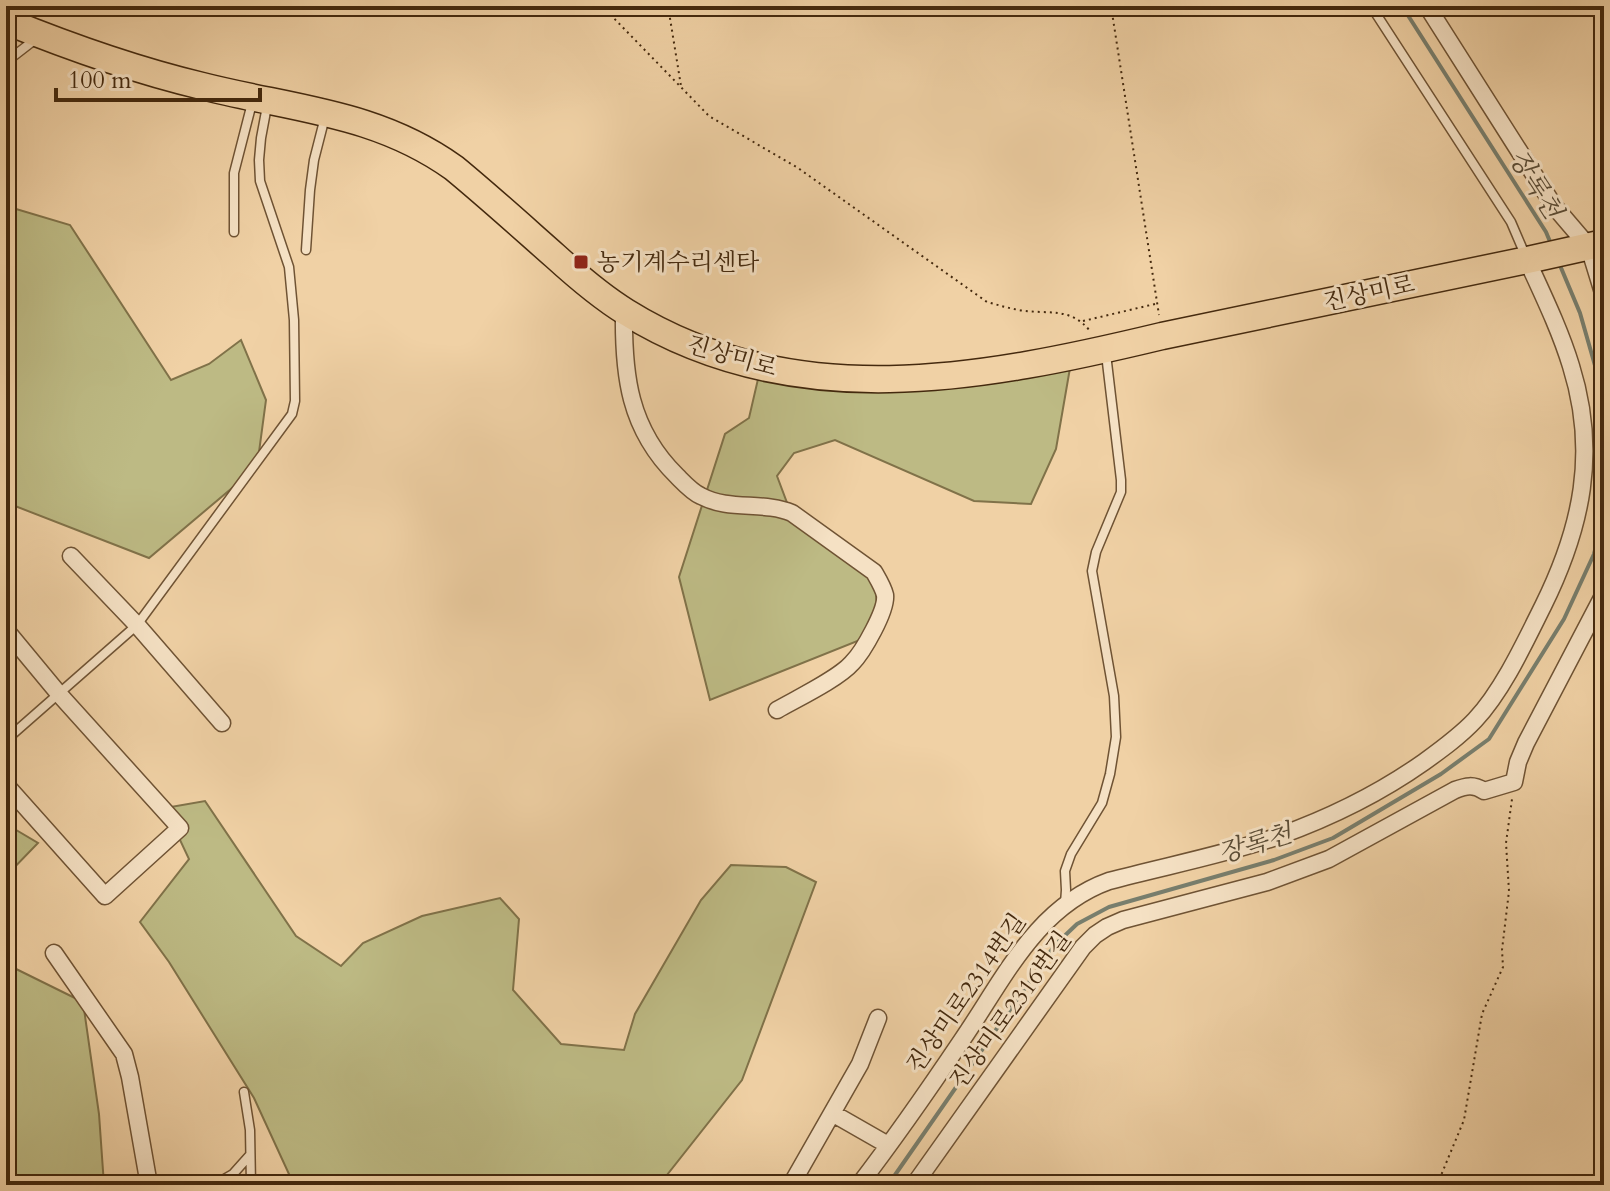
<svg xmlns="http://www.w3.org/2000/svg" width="1610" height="1191" font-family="Cardo,'Noto Serif KR',serif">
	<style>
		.green { fill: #bdba84; stroke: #807249; stroke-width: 2 }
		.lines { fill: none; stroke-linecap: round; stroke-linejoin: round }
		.stream { stroke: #787e6d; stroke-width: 4 }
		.lane-casing { stroke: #6f5334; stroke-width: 11 }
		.street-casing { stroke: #6f5334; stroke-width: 19 }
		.primary-casing { stroke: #44290e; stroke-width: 29 }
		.path { stroke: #44290e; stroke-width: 2; stroke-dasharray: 2 4; stroke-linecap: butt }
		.lane { stroke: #f5e1c4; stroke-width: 8 }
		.street { stroke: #f5e1c4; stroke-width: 16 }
		.primary { stroke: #f0d1a5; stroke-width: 26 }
		.poi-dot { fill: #8f2418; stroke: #f5e1c4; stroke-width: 3 }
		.labels { text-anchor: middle; stroke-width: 6; stroke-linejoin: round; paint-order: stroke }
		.poi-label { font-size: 24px; fill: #44290e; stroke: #f5e1c4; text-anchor: start }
		.street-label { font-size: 24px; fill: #44290e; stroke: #f5e1c4 }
		.water-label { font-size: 26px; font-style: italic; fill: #5a4c36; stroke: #f5e1c4 }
	</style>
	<rect width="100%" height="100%" fill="#f0d1a5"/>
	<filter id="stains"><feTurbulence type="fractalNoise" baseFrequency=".0025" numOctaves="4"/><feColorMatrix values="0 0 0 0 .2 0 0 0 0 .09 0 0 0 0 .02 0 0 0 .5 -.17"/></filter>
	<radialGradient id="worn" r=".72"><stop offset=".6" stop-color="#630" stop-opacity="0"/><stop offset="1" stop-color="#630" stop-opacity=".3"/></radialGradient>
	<!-- green -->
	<path class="green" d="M6 206 70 225 171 380 209 364 241 340 266 400 257 467 149 558 15 506 6 515Z
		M1070 368 1056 449 1031 504 974 501 835 440 794 453 777 476 795 524 875 582 877 606 860 640 710 700 679 577 725 434 749 418 758 379 855 392 947 386Z
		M205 801 296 936 341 966 363 943 422 916 500 898 519 919 513 990 561 1044 624 1050 635 1014 701 900 731 865 786 867 816 882 742 1080 659 1185H294L254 1098 169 962 140 922 189 859 165 808Z
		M6 824 38 843 6 876Z
		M6 964 83 1002 99 1114 104 1185H6Z"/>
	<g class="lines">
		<!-- stream -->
		<path class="stream" d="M1402 6 1546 232 1551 244
			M1559 263 1580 313 1604 397
			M888 1185 1055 945 1077 924 1109 907 1274 860 1333 838 1441 774 1489 739 1564 619 1594 554 1604 513"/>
		<defs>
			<path id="lane" d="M1371 6 1511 222 1526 257
				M6 62 37 38
				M234 232V173L253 99
				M306 250 310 190 314 160 325 117
				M6 740 137 625 292 414 295 401 294 320 289 267 260 181 259 160 261 138 267 106
				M1065 904 1066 890 1065 871 1071 854 1102 803 1110 774 1116 737 1114 696 1092 571 1096 552 1121 492V480L1106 354
				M244 1092 250 1130 251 1185
				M214 1185 233 1174 250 1155"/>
			<path id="street" d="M1427 6 1554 206 1589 247 1604 296
				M624 311C623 375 629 429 677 476 684 483 692 492 701 496 729 511 764 501 792 513L874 572C878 579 883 587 885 595 887 610 863 652 852 663 838 679 796 699 777 710
				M71 556 137 625 222 723
				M6 630 59 694 180 828 105 896 6 785
				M54 953 124 1054 130 1077 149 1185
				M832 1113 888 1145
				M791 1185 860 1064 878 1018
				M859 1185C895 1138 929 1089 962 1040 1004 979 1036 907 1109 881 1165 866 1224 855 1279 836 1329 818 1380 793 1424 762 1442 749 1460 736 1475 720 1503 690 1525 642 1543 606 1582 527 1598 452 1571 366 1560 330 1543 295 1527 260
				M914 1185 1083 947 1095 935 1107 927 1123 920 1267 882 1329 859 1455 790C1466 786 1473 784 1484 791L1514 782 1518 762 1526 743 1604 594"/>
			<path id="primary" d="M6 21C70 47 135 70 202 86 292 109 376 112 454 168 488 196 521 226 555 256 577 276 600 296 626 312 793 416 983 379 1162 336L1532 259 1604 243"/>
		</defs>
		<!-- lane casing -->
		<use href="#lane" class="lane-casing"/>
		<!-- street casing -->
		<use href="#street" class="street-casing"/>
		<!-- primary casing -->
		<use href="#primary" class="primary-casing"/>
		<!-- path -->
		<path class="path" d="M602 6 709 116 798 168 987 302C998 305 1008 308 1019 310 1047 315 1070 306 1090 331
			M668 6 681 86
			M1111 6 1159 315
			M1083 321 1155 304
			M1437 1185 1464 1120 1482 1014 1503 967 1502 950 1509 891 1506 843 1512 799"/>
		<!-- lane -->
		<use href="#lane" class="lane"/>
		<!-- street -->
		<use href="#street" class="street"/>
		<!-- primary -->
		<use href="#primary" class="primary"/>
	</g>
	<!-- markers -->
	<rect class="poi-dot" x="573" y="254" width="16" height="16" rx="4"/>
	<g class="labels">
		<!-- poi labels -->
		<g class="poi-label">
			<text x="597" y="270">농기계수리센타</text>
		</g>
		<!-- street labels -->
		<g class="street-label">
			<text transform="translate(1369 293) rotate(-12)" y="8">진상미로</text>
			<text transform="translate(732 356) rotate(16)" y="8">진상미로</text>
			<text transform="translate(966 993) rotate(-55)" y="8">진상미로2314번길</text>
			<text transform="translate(1010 1010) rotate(-54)" y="8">진상미로2316번길</text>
		</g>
		<!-- water labels -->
		<g class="water-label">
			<text transform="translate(1536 184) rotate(58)" y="9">장록천</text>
			<text transform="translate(1255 843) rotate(-17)" y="9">장록천</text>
		</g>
	</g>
	<!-- margin -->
	<rect width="1610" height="1191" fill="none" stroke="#f0d1a5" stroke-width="32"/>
	<rect x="8" y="8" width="1594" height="1175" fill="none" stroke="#44290e" stroke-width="4"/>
	<rect x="16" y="16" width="1578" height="1159" fill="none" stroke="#44290e" stroke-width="2"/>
	<!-- scale -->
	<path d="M56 88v12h204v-12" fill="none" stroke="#44290e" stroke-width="4"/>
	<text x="68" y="88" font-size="24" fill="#44290e" stroke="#f5e1c4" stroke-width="6" paint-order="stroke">100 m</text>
	<rect width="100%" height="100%" filter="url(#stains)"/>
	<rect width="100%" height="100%" fill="url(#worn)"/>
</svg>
